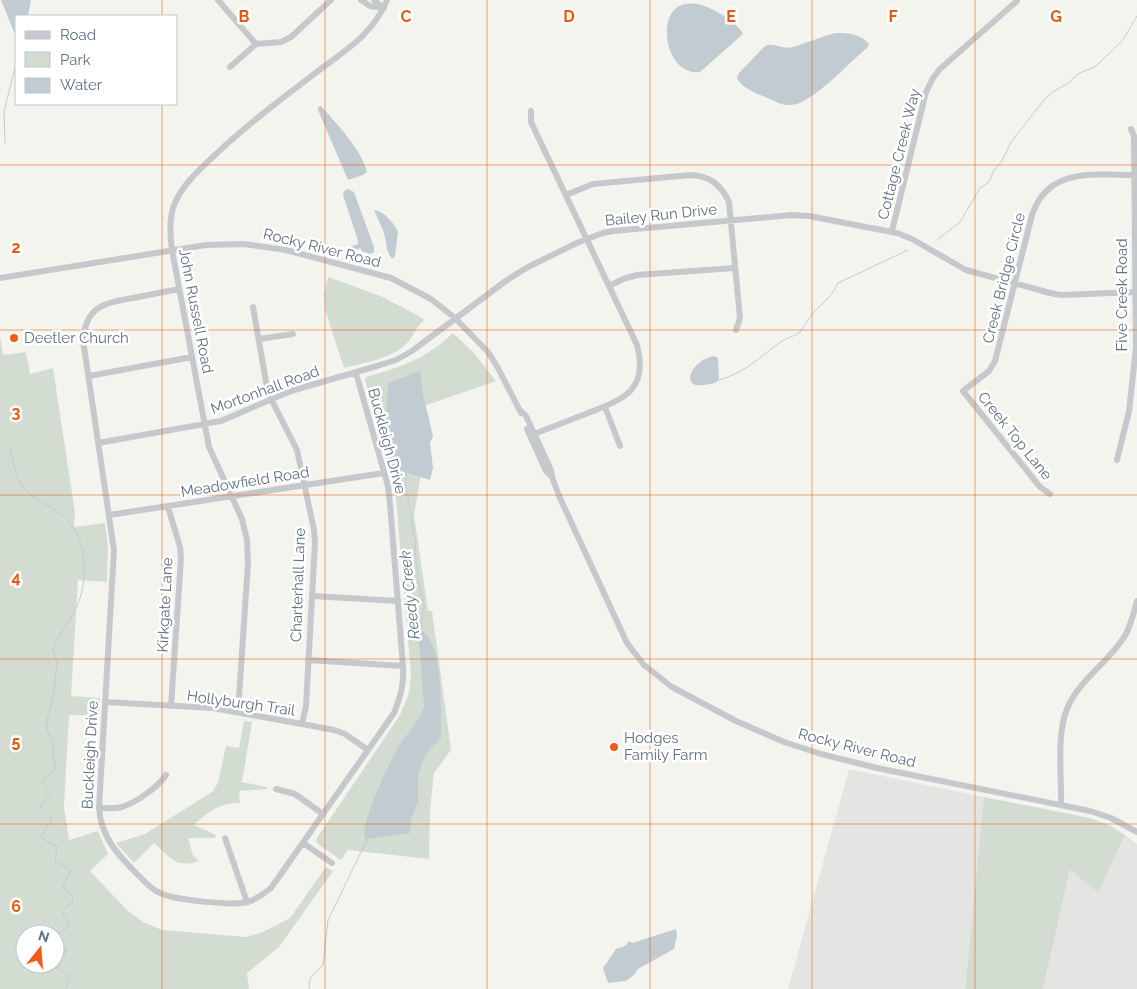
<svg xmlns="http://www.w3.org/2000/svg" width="1137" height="989" font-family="Raleway,sans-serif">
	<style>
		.built { fill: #e4e5e3 }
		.green { fill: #d3dcd0; fill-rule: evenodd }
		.water { fill: #c2cbd1 }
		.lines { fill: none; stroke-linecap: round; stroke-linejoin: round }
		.stream { stroke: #c2cbd1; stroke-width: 1 }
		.minor { stroke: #c6c9cc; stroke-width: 6 }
		.grid { fill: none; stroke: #e8590c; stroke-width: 1; stroke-opacity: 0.55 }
		.poi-dot { fill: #f25c12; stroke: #fff; stroke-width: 2 }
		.labels { text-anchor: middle; stroke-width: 5; stroke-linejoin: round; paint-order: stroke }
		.street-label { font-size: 15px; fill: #607083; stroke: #fff }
		.poi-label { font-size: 15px; fill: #607083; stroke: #fff; text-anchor: start }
		.water-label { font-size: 16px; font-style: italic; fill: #607a88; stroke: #fff }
		.grid-label { font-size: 16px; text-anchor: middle; font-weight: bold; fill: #e8590c; stroke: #fff; stroke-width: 5; stroke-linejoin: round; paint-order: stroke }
	</style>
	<rect width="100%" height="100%" fill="#f4f4ef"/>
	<!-- built -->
	<path class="built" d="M849 769 984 797 965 989H788Z
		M1125 835 1137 844V989H1043L1070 870 1098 891Z"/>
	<!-- green -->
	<path class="green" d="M328 277 383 297 422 318 424 320C416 327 413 338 405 345 390 359 363 363 344 368L325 310 324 295Z
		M453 333 473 352 496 381 424 406 430 420 414 515 428 611H432L451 750 434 773 430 810 429 859 348 850 341 860 318 844 316 841 317 838 400 715 409 693 411 675 396 498 365 380 366 377C401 367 426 359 453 333Z
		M0 336 3 355 26 352 30 374 53 368 75 513 74 527 105 523 108 548 107 582 78 580 71 696 100 698 99 716 69 715 64 807 69 840 98 831 108 854 90 871 128 911 143 922 162 930 246 937 263 932 290 918 326 867 333 871 279 947 247 973 249 989H0ZM25 934H55V964H25Z
		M244 721 252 722 242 782 267 787V789L239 791 240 803C219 803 208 812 194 825L216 835 215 838H188L193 855 199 861C177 869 169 857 154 843L134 863 116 843 145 834 212 792 218 783 226 746 239 748Z
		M984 797 1090 818 1111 826 1125 835 1098 892 1070 870 1043 989H965Z"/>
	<!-- water -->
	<path class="water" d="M1 0H31L28 16H16V37Z
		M685 4C689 4 693 3 697 4 710 6 738 22 743 34L700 72C665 77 654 10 685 4Z
		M836 33C848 33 861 34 869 44L867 48C849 62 812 105 790 105 781 106 773 100 765 97 755 93 741 87 737 78L739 73 765 46C773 42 783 50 793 47 808 43 821 36 836 33Z
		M321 106C336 123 362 150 367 172L363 175 348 180 318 110V107Z
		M348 189 354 192 374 247V252L371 254 363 252 360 248 354 251 350 249V247L358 244V241L343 195 344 191Z
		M374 210C384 211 394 223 398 232L395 256 392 259C385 250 387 242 384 233 381 225 377 218 374 210Z
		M714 356 718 358 719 380C715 384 710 384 704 385 679 389 691 360 714 356Z
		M420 371 423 395 433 436 430 443 433 468 430 480 391 468C384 437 384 415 389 383Z
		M421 630C444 643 441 714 441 738L428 752 422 762 418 776V802L411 818 410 833 365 839C359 825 390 761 399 746 408 732 419 722 424 706L419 643Z
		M676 929 677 936 674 949 638 969 634 975 626 981 608 983 603 968 616 949 625 946 629 941 632 943Z"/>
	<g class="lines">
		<!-- stream -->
		<path class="stream" d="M5 143 4 111 16 64
			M937 240 960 222 980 188 989 182 994 170 1002 161 1011 142 1044 100 1054 91 1067 84 1078 74 1096 66 1123 40 1137 16
			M719 380C743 374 760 357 779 343 785 338 794 337 800 332 804 327 807 321 811 316 821 303 831 299 838 283L908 250
			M10 447C13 461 15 476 23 487 33 500 48 504 60 514 85 532 88 567 81 595 76 615 59 631 53 649L57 662 54 691 46 726 54 748 53 756 55 768 43 781V783L51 793 41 805 42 809 49 815 52 819 42 834 41 837 57 847 55 861 70 870 69 874 63 885 65 891 71 894 73 898 72 903C61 909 61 913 68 922V927L58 934 56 937 66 950 65 954 57 962V968L67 974 70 978 65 989
			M406 472V488L412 520V529L416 540 415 553 419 585 424 605 421 630
			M309 989 310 978 323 965 328 920 368 838"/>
		<!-- minor -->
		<path class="minor" d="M218 0 256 44
			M361 0 370 6 384 8
			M374 0 383 8
			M230 67 256 44 281 42 291 37 331 0
			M531 111V122L637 345C649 390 624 399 588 413 570 420 552 427 534 434
			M566 195 593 184 691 175C710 176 721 185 729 202L740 318 736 330
			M892 231 926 92 933 78 940 69 1017 1
			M0 278 206 245 243 244 286 250 391 278 431 299 455 318 488 352 498 368 521 413
			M609 286 623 279 637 275 735 268
			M179 289C164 292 148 295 133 298 104 303 86 306 83 340L114 550 99 808C101 838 119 856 139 876 145 882 152 890 160 893 174 900 232 906 248 902 256 899 264 894 271 888L394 713C401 695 404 685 403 666L390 504 388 486 356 373
			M253 307 268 393 297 450 314 530 315 542 306 706 302 724
			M259 339 293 334
			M89 376 192 357
			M605 407 620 446
			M520 410 526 416 551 470 552 477 560 498 627 643 644 665 672 687 736 721 784 742 821 754 877 768 1090 811 1111 818 1137 832
			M527 429 546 471 552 477
			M98 443 221 421 291 391 377 366 396 360 412 351 507 280 528 267 579 242 603 233 613 231 792 215 809 216 897 233 912 239 966 270 1050 293 1061 295 1137 292
			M1117 460 1129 411 1136 348 1134 136 1131 129
			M1050 494 1040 487 963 391 989 371 995 361 1032 215C1048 167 1093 175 1134 175
			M168 507 180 547 181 559 171 706
			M109 515 384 473
			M312 596 398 601
			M308 660 403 666
			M105 702 213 708 302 724 334 730 345 734 368 750
			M238 712 248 563 247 540 242 519 209 447 172 250C170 236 169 219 174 205 182 185 199 170 215 155 249 123 285 96 322 68 348 49 375 31 387 0
			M276 789 295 794 323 814
			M1061 805C1062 777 1056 735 1067 709 1079 679 1110 662 1126 634 1131 624 1134 612 1137 601
			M99 808C106 808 115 809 122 807 137 802 158 787 166 775
			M225 838 247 902
			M303 843 332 863"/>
	</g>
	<!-- grid -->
	<path class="grid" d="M162 0V16M325 0V989M487 0V989M650 0V989M812 0V989M975 0V989M162 104V989M0 165H1137M0 330H1137M0 495H1137M0 659H1137M0 824H1137"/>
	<!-- markers -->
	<g class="poi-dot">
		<circle cx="14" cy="338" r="5"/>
		<circle cx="614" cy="747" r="5"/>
	</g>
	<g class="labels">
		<!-- street labels -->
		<g class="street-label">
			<text transform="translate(899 154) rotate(-76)" y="5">Cottage Creek Way</text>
			<text transform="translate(661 215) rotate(-6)" y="5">Bailey Run Drive</text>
			<text transform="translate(322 248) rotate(14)" y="5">Rocky River Road</text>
			<text transform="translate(1004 278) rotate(-76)" y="5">Creek Bridge Circle</text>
			<text transform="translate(1122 295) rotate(-90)" y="5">Five Creek Road</text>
			<text transform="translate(196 311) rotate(79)" y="5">John Russell Road</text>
			<text transform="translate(265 390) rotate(-20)" y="5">Mortonhall Road</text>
			<text transform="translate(1015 436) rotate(51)" y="5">Creek Top Lane</text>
			<text transform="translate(387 441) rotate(75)" y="5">Buckleigh Drive</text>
			<text transform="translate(245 482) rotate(-9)" y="5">Meadowfield Road</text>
			<text transform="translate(298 585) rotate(-88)" y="5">Charterhall Lane</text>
			<text transform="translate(165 605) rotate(-87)" y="5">Kirkgate Lane</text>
			<text transform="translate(241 703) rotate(8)" y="5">Hollyburgh Trail</text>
			<text transform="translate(857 748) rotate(14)" y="5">Rocky River Road</text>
			<text transform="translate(90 755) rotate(-87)" y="5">Buckleigh Drive</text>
		</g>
		<!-- poi labels -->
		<g class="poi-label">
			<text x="24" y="343">Deetler Church</text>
			<text x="624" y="743">Hodges<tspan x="624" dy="17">Family Farm</tspan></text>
		</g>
		<!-- water labels -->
		<g class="water-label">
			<text transform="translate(409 595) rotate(-96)" y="6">Reedy Creek</text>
		</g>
	</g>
	<g class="grid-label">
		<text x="244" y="22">B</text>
		<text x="406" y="22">C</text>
		<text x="569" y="22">D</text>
		<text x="731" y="22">E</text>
		<text x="893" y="22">F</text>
		<text x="1056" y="22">G</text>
		<text x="16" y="253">2</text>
		<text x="16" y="418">3</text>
		<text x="16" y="583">4</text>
		<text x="16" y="747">5</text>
		<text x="16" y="912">6</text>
	</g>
	<!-- legend -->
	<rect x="15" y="15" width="162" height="90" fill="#ffffff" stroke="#bfc6cd"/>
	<rect x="25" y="31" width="25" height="8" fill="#c6c9cc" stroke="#bfc6cd"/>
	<text x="60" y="40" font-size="15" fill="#607083">Road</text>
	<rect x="25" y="52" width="25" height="15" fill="#d3dcd0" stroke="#bfc6cd"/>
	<text x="60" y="65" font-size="15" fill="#607083">Park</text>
	<rect x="25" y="78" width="25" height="15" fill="#c2cbd1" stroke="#bfc6cd"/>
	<text x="60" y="90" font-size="15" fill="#607083">Water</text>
	<!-- north arrow -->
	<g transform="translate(40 949) rotate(17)"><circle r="24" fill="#ffffff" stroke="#bfc6cd"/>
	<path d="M0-4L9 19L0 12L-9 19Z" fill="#f25c12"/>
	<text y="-8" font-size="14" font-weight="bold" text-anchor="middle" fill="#607083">N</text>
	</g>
</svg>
